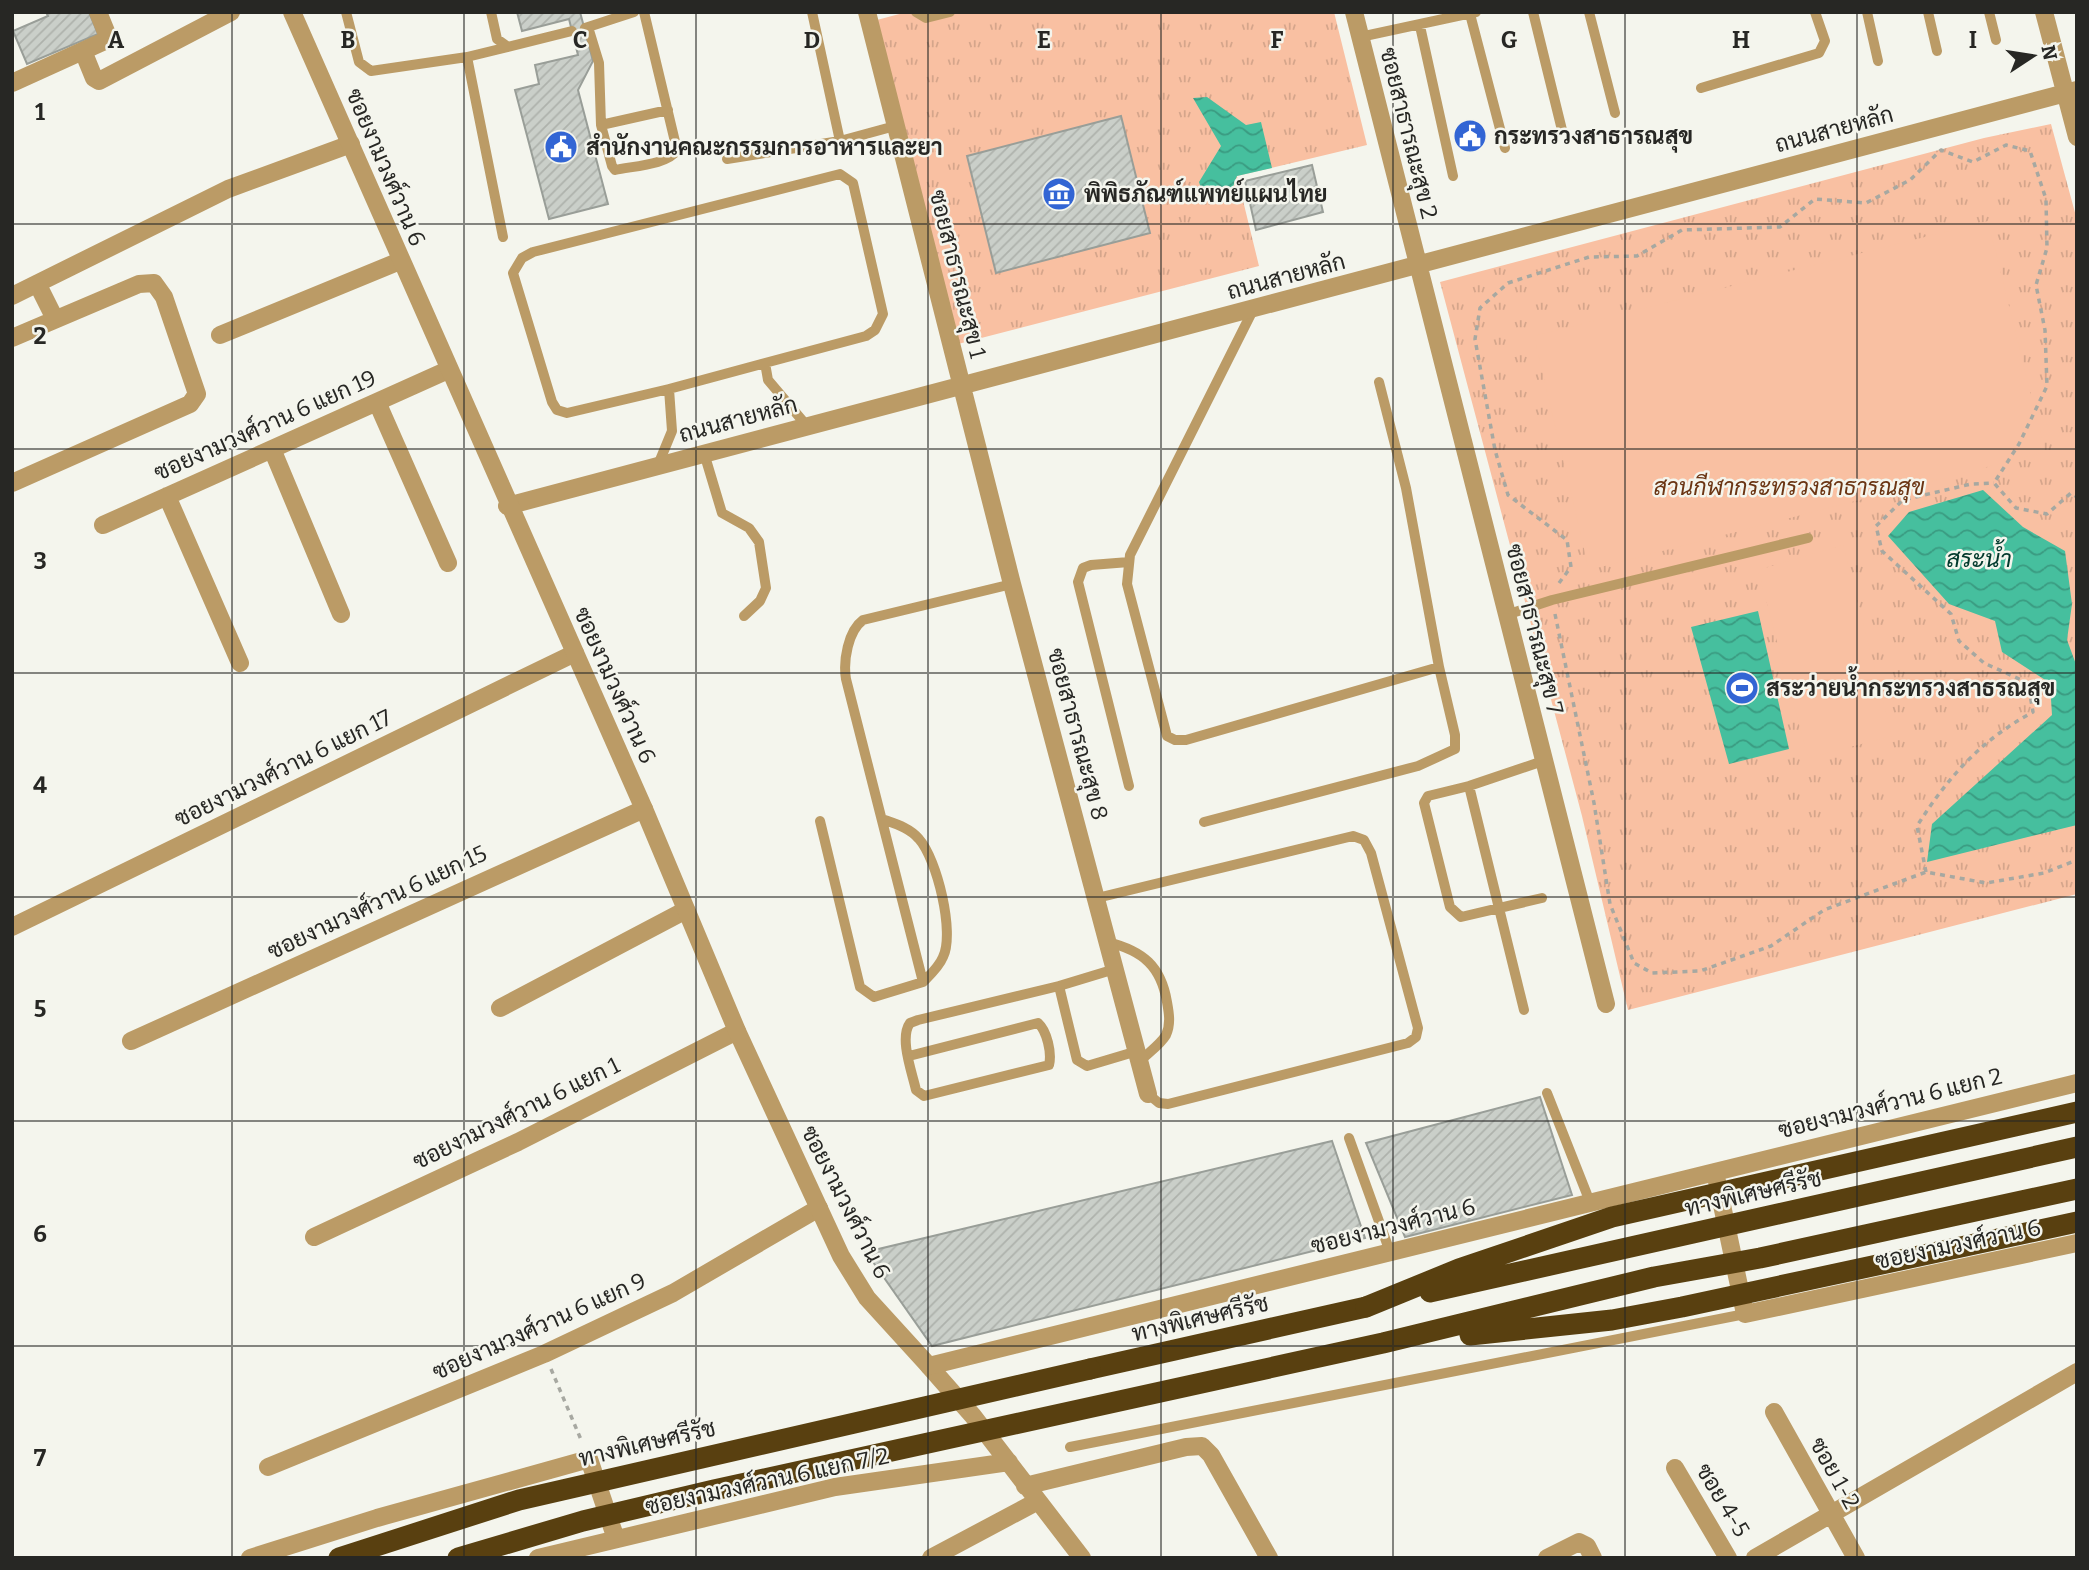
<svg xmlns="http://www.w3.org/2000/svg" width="2089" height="1570" font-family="Bitter,Sarabun,serif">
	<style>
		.park { fill: url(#park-tufts) }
		.pitch { fill: #f9c0a2 }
		.water { fill: url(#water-waves) }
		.building { fill: url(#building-hatch); stroke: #999e98; stroke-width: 2 }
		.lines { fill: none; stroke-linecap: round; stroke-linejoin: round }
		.path { stroke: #a7a8a1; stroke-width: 3.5; stroke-dasharray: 5 5; stroke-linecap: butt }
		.service { stroke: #bb9b66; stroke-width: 10 }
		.minor { stroke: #bb9b66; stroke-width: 18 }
		.tertiary { stroke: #bb9b66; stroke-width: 18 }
		.motorway { stroke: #594010; stroke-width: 21 }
		.motorway-bridge { stroke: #594010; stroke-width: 21 }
		.grid { fill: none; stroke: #272724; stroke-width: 2; stroke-opacity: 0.55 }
		.labels { text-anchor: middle; stroke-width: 5; stroke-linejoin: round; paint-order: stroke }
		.street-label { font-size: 23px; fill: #272724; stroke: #f4f5ed }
		.poi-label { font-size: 23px; font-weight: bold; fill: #272724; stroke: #f4f5ed; text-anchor: start }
		.park-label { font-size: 23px; font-style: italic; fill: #6b3513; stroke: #f4f5ed }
		.water-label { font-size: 24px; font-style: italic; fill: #023a2d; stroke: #f4f5ed }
		.grid-label { font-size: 23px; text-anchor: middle; font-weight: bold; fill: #272724; stroke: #f4f5ed; stroke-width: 5; stroke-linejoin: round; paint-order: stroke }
	</style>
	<defs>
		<pattern id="park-tufts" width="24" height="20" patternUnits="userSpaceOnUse" patternTransform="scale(1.75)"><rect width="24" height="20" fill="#f9c0a2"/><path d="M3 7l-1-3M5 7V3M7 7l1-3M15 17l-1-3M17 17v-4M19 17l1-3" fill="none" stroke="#d5a58b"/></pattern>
		<pattern id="water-waves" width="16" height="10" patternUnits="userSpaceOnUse" patternTransform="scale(1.75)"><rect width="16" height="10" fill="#46bf9e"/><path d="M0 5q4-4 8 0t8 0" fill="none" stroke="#3a9b81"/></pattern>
		<pattern id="building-hatch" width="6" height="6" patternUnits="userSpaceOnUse" patternTransform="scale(1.75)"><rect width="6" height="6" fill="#cacfc9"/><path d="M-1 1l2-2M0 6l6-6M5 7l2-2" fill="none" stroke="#aeb2ac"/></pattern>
	</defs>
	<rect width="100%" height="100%" fill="#f4f5ed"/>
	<!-- park -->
	<path class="park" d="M907 12H1334L1367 145 1237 176 1259 266 958 344 873 21Z
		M2051 124 2077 220V894L1628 1010 1582 816 1440 282 1984 138Z"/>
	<!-- pitch -->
	<path class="pitch" d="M1988 221 2045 452 1589 570 1534 336Z
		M1843 545 1892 736 1808 758 1758 570Z"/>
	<!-- water -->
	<path class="water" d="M1207 97 1246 125 1261 122 1272 168 1237 176 1233 187 1205 201 1199 182 1221 146 1193 98Z
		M1983 490 2023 527 2065 551 2072 604 2067 640 2077 667V825L1927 862 1932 824 2052 715 2050 683 2002 652 1995 621 1949 604 1888 536 1909 512Z
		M1758 611 1789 749 1729 764 1691 627Z"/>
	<!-- building -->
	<path class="building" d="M46 12H89L98 34 27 64 13 31 48 16Z
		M517 12H580L593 61 578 90 608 204 549 219 515 90 539 84 535 65 578 55 569 19 522 31Z
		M1121 116 1150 233 996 273 967 156Z
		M1312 165 1323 212 1256 230 1245 181Z
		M1540 1097 1572 1195 1405 1237 1366 1143Z
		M1332 1141 1365 1238 932 1346 866 1252Z"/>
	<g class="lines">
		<!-- path -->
		<path class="path" d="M1559 583 1571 567 1567 540 1508 495 1495 450 1475 339 1480 308 1508 283 1589 257 1637 256 1682 230 1780 227 1815 199 1866 203 1910 180 1941 150 1973 162 2006 145 2030 151 2046 199 2047 248 2036 285 2045 330 2047 386 2019 444 1994 483 2016 508 2047 514 2071 493 2077 497
			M1555 614 1594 803 1610 904 1634 963 1652 973 1700 971 1771 946 1824 910 1926 872 1986 883 2044 873 2077 860
			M1926 872 1917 826C1948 777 1981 740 2033 712L2028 683 1984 663 1959 641 1951 614 1882 551 1876 526 1903 500 1971 484 1994 483
			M551 1369 582 1442"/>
		<!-- service -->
		<path class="service" d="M346 12 359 62 371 71 467 57 508 47
			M491 12 497 39 508 47 572 31
			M916 12 926 18 950 12
			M1533 12 1562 130
			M1589 12 1615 113
			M1867 12 1878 61
			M1928 12 1937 51
			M1989 12 1996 40
			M1470 14 1505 148
			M1420 26 1453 176
			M588 27 599 63 601 125 612 166 615 170C632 166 668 165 677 150L644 12
			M585 28 634 12
			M1360 37 1476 12
			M467 57 503 237
			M1701 88 1819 53 1825 41 1815 12
			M601 125 668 110
			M840 141 895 126
			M727 159 840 141 812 12
			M1253 310 1130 555 1127 584 1167 736 1175 740H1186L1439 667 1406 488 1379 382
			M669 389 765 363
			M704 453 722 513 749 528 759 542 766 588 760 601 744 616
			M658 465 672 431 669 389 567 413 557 410 552 402 513 273 522 258 533 252 840 174 853 183 883 314 875 330 866 336 765 363 768 380 807 426
			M1129 562 1091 565 1083 568 1078 582 1129 786
			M1506 615 1552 600 1808 538
			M1469 786 1524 1010
			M882 819C896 824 910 828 919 839 937 859 955 933 943 957 939 967 930 975 923 982
			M820 821 860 987 874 997 923 982 846 679C843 661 848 631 863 620L1012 584
			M1204 822 1418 766 1455 749V735L1439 667
			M1097 898 1353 836 1364 840 1371 853 1418 1028 1416 1037 1408 1043 1168 1104 1159 1103 1148 1094
			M1542 898 1461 917 1450 907 1424 803 1428 796 1469 786 1543 761
			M1108 942C1143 951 1161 966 1167 1002 1169 1013 1171 1024 1166 1035 1161 1044 1147 1054 1139 1062
			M1059 986 1115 969
			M909 1056 1038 1023C1047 1031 1052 1053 1049 1065L924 1096 916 1090C912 1072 899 1038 910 1023L918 1020 1059 986 1077 1060 1087 1066 1134 1052
			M1547 1093 1590 1202
			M1349 1138 1390 1252
			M1070 1447 1745 1314"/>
		<!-- minor -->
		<path class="minor" d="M867 12 1012 584 1148 1094
			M1354 12 1606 1004
			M2044 12 2077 137
			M83 51 94 78 99 81 231 12
			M12 83 109 39 98 12
			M38 285 55 319
			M12 296 228 189 351 144
			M220 335 400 261
			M12 338 139 284 154 283 164 297 197 394 190 404 12 483
			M377 402 448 563
			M272 449 341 614
			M167 496 240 663
			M507 506 2077 90
			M103 525 448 370
			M12 927 575 653
			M500 1008 686 910
			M131 1041 644 809
			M314 1237 518 1142 737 1031
			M929 1366 973 1416 1082 1558
			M1774 1412 1856 1558
			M268 1467 544 1354 673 1293 819 1208
			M1675 1468 1728 1558
			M1025 1486 1186 1447 1202 1446 1211 1455 1269 1558
			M250 1558 377 1518 589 1459 616 1539
			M538 1558 835 1487 1009 1462
			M931 1558 1038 1501
			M1547 1558 1579 1542 1587 1546 1593 1558
			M1755 1558 2077 1372"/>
		<!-- tertiary -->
		<path class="tertiary" d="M292 12 644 809 737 1031 841 1256 867 1298 929 1366 1715 1172 1745 1314 2077 1243
			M1715 1172 2077 1083"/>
		<!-- motorway -->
		<path class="motorway" d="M1090 1369 1366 1307"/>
		<!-- motorway-bridge -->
		<path class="motorway-bridge" d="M1430 1292 2077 1147
			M1366 1307 1459 1269 1612 1217 2077 1112
			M1470 1335 1612 1320 1682 1307 2077 1222
			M339 1558 519 1500 1090 1369
			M458 1558 583 1521 714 1490 1383 1343 1654 1277 1760 1258 2077 1189"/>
	</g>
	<!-- grid -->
	<path class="grid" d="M232 12V1558M464 12V1558M696 12V1558M928 12V1558M1161 12V1558M1393 12V1558M1625 12V1558M1857 12V1558M12 224H2077M12 449H2077M12 673H2077M12 897H2077M12 1121H2077M12 1346H2077"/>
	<!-- icons -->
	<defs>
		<symbol id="civic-disc" viewBox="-11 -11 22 22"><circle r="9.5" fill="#3265d4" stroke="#f4f5ed"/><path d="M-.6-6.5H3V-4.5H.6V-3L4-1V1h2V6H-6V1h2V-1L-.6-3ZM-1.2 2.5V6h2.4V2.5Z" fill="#fff"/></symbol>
		<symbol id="museum-disc" viewBox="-11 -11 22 22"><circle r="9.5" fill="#3265d4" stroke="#f4f5ed"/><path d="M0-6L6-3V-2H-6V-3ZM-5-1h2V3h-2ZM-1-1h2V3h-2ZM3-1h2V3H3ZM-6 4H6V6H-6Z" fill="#fff"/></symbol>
		<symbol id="stadium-disc" viewBox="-11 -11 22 22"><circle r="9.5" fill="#3265d4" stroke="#f4f5ed"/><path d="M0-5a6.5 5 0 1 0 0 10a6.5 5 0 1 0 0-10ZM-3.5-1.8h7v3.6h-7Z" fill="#fff"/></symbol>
	</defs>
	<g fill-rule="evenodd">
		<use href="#civic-disc" x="1451" y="117" width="38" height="38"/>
		<use href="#civic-disc" x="542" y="128" width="38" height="38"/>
		<use href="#museum-disc" x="1040" y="175" width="38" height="38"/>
		<use href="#stadium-disc" x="1723" y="669" width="38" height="38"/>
	</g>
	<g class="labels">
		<!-- street labels -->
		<g class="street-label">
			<text transform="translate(1834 129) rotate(-15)" y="8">ถนนสายหลัก</text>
			<text transform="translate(1409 133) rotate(76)" y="8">ซอยสาธารณะสุข 2</text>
			<text transform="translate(386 167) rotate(67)" y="8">ซอยงามวงศ์วาน 6</text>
			<text transform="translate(958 274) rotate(76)" y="8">ซอยสาธารณะสุข 1</text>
			<text transform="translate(1286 276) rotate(-15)" y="8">ถนนสายหลัก</text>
			<text transform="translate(738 419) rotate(-15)" y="8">ถนนสายหลัก</text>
			<text transform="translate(265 425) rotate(-24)" y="8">ซอยงามวงศ์วาน 6 แยก 19</text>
			<text transform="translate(1535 629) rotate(76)" y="8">ซอยสาธารณะสุข 7</text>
			<text transform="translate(615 685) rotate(66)" y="8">ซอยงามวงศ์วาน 6</text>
			<text transform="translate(1078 734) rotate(75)" y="8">ซอยสาธารณะสุข 8</text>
			<text transform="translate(283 768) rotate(-26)" y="8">ซอยงามวงศ์วาน 6 แยก 17</text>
			<text transform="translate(377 902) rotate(-25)" y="8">ซอยงามวงศ์วาน 6 แยก 15</text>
			<text transform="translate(1890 1103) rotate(-14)" y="8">ซอยงามวงศ์วาน 6 แยก 2</text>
			<text transform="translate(516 1113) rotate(-26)" y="8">ซอยงามวงศ์วาน 6 แยก 1</text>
			<text transform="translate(1753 1193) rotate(-13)" y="8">ทางพิเศษศรีรัช</text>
			<text transform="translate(846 1202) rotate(63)" y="8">ซอยงามวงศ์วาน 6</text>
			<text transform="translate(1393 1226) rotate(-14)" y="8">ซอยงามวงศ์วาน 6</text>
			<text transform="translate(1958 1244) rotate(-12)" y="8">ซอยงามวงศ์วาน 6</text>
			<text transform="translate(1200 1318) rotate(-13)" y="8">ทางพิเศษศรีรัช</text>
			<text transform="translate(539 1326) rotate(-24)" y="8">ซอยงามวงศ์วาน 6 แยก 9</text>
			<text transform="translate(647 1443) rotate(-13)" y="8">ทางพิเศษศรีรัช</text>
			<text transform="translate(1835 1473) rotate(61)" y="8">ซอย 1-2</text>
			<text transform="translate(767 1481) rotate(-12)" y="8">ซอยงามวงศ์วาน 6 แยก 7/2</text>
			<text transform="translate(1723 1500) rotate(59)" y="8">ซอย 4-5</text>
		</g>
		<!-- poi labels -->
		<g class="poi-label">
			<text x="1494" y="144">กระทรวงสาธารณสุข</text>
			<text x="586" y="155">สำนักงานคณะกรรมการอาหารและยา</text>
			<text x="1084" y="202">พิพิธภัณฑ์แพทย์แผนไทย</text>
			<text x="1766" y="696">สระว่ายน้ำกระทรวงสาธรณสุข</text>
		</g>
		<!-- park labels -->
		<g class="park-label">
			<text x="1789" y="495">สวนกีฬากระทรวงสาธารณสุข</text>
		</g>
		<!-- water labels -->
		<g class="water-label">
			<text x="1979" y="567">สระน้ำ</text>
		</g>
	</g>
	<g class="grid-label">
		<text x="116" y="48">A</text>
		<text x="348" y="48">B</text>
		<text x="580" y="48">C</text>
		<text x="812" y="48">D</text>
		<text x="1044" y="48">E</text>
		<text x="1277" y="48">F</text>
		<text x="1509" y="48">G</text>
		<text x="1741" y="48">H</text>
		<text x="1973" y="48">I</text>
		<text x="40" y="120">1</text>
		<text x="40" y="344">2</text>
		<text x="40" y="569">3</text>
		<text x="40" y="793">4</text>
		<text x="40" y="1017">5</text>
		<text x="40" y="1242">6</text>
		<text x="40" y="1466">7</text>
	</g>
	<!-- border -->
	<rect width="2089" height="1570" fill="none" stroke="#272724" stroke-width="28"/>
	<!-- north arrow -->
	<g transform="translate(2033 56) rotate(78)" stroke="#f4f5ed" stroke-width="5" paint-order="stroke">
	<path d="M0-5L12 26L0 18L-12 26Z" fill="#272724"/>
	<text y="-10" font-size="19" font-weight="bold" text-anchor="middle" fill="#272724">N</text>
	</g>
</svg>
